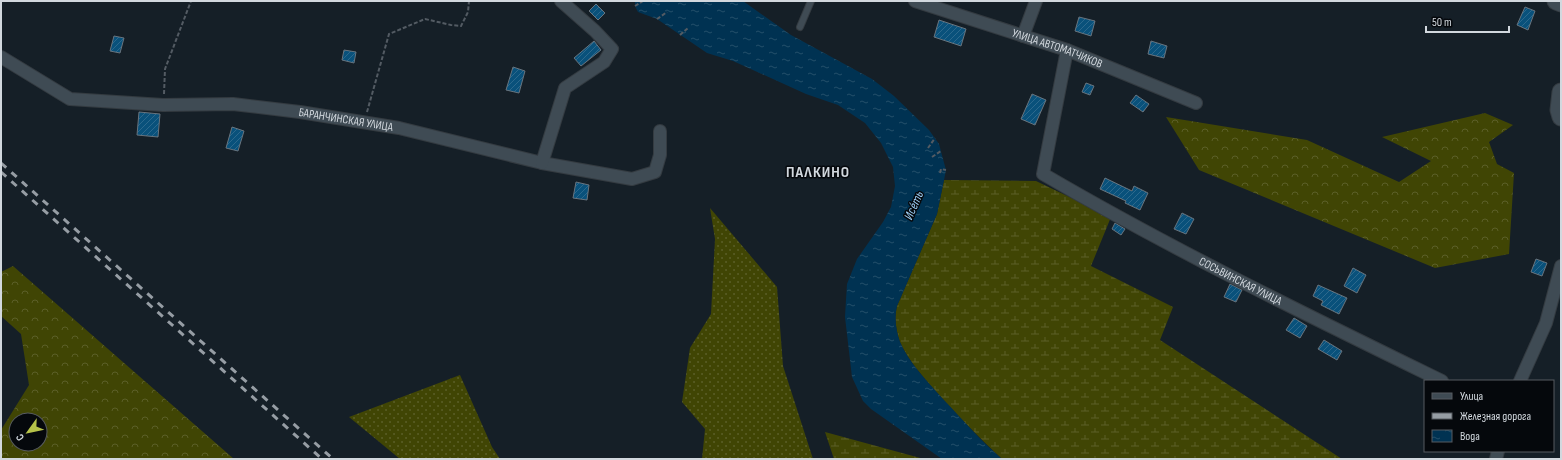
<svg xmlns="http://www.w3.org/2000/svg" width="1562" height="460" font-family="'Sofia Sans Condensed',sans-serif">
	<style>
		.grass { fill: url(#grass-dots) }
		.forest { fill: url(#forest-crowns); fill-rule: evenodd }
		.wetland { fill: url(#wetland-marsh) }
		.water { fill: url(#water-ripples) }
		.building { fill: url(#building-hatch); stroke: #68747e }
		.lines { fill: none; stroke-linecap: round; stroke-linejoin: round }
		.lane-casing { stroke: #343b41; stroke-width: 8 }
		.street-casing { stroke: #343b41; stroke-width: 14 }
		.secondary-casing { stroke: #343b41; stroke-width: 19 }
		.path { stroke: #535b63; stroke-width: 2; stroke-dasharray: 4 2; stroke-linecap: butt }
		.lane { stroke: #3f4b54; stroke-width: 6 }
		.street { stroke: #3f4b54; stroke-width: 12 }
		.secondary { stroke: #3f4b54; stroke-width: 17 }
		.rail { stroke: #969da4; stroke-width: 3; stroke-dasharray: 7 7; stroke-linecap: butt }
		.labels { text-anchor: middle; stroke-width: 3; stroke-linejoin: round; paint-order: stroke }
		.street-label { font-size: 12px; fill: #d2d8de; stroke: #05080c }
		.water-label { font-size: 13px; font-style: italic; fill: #a0d2f9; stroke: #05080c }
		.district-label { font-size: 16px; font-weight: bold; letter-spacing: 1px; fill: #d2d8de; stroke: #05080c }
	</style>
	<defs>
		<pattern id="grass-dots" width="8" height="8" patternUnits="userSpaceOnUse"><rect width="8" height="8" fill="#404504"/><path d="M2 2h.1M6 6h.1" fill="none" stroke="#5b5f28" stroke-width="1.8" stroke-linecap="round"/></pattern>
		<pattern id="forest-crowns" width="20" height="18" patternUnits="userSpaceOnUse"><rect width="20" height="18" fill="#404504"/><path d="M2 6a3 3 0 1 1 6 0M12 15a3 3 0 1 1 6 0" fill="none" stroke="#5b5f28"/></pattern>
		<pattern id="wetland-marsh" width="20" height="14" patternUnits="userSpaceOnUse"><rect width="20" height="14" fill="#404504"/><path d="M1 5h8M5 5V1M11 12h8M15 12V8" fill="none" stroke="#5b5f28"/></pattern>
		<pattern id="water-ripples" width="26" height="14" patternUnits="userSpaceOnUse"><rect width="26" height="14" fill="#003252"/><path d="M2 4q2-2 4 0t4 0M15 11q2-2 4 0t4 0" fill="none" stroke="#244f6a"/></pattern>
		<pattern id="building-hatch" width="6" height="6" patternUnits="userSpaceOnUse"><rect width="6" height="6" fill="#09517b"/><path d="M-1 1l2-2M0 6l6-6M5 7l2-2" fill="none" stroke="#2c698d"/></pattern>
	</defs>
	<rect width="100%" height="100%" fill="#151f27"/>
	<!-- grass -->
	<path class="grass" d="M710 208 777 287 783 366 813 459H702L705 429 682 402 690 348 711 314 715 239Z
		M460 375 492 447 500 459H400L349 417Z"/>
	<!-- forest -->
	<path class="forest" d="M1485 113 1513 125 1489 142 1497 164 1514 173 1509 254 1435 268 1199 170 1166 117 1307 140 1399 182 1431 161 1382 137Z
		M13 266 234 459H1V430L29 385 21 334 1 316V272ZM16 420H40V444H16Z"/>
	<!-- wetland -->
	<path class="wetland" d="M944 180 1036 181 1111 217 1091 266 1173 307 1160 340 1342 459H1002C980 439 960 418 940 396 926 380 909 362 900 342 896 330 894 319 897 306L937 214Z
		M825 432 924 459H834Z"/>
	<!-- water -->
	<path class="water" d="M635 1H743L791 35 872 79 894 96 929 130 939 144 943 159 946 170 944 180 937 214 897 306C894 319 896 330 900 342 909 363 927 381 942 398 962 419 980 440 1002 459H942L871 409 863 401 852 377 845 317 846 300 847 284 857 259 883 222 891 207 895 186 893 167 881 143 865 123 838 105 806 94 733 61 707 53 657 19 638 12 635 6Z"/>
	<!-- building -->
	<path class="building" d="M596 4 605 13 598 20 589 11Z
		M1525 7 1535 11 1528 30 1517 25Z
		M1079 17 1095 21 1091 36 1075 31Z
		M939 20 966 29 961 46 934 37Z
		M114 36 124 38 120 53 110 51Z
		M594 41 601 50 581 66 574 58Z
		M1151 41 1167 46 1164 58 1148 54Z
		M344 50 356 52 354 63 342 60Z
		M513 67 525 71 519 93 506 90Z
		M1086 83 1094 86 1090 95 1082 92Z
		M1032 94 1046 100 1035 125 1021 119Z
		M1136 95 1149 104 1143 112 1130 103Z
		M139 112 160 114 158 137 137 135Z
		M232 127 244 131 238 151 226 148Z
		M1105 178 1132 191 1134 186 1148 193 1140 210 1125 203 1126 201 1100 189Z
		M576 182 589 185 587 200 573 198Z
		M1182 213 1194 219 1186 234 1174 229Z
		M1115 223 1125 229 1121 235 1112 229Z
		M1536 259 1547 263 1542 276 1531 272Z
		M1353 268 1366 275 1357 293 1344 286Z
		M1230 284 1242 290 1236 302 1224 297Z
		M1318 285 1347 298 1339 314 1321 305 1323 301 1313 296Z
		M1294 318 1307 326 1300 338 1286 330Z
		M1324 340 1342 351 1337 360 1318 349Z"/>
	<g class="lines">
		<defs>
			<path id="lane" d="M800 27 811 1"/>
			<g id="street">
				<path id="s1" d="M915 1 1067 50 1196 103"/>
				<path d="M1023 36 1036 1"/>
				<path id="s2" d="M1067 50 1043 174C1173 250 1307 315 1442 381"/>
				<path id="s3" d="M1 57 70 99 163 105 233 104 300 112 399 128 542 163 632 179 655 172 660 155V131"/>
				<path d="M542 163 565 88 604 62 612 49 595 31 561 1"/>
				<path d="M1520 381 1546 323 1561 266"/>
				<path d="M1496 459 1498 451"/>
			</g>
			<path id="secondary" d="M1556 1 1561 3
				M1561 92 1559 110 1561 117"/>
		</defs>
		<!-- lane casing -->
		<use href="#lane" class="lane-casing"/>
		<!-- street casing -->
		<use href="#street" class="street-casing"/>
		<!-- secondary casing -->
		<use href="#secondary" class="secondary-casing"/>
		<!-- path -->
		<path class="path" d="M635 6 643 1
			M657 19 667 12
			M680 35 688 28
			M164 94 165 69 191 1
			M367 112 389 34 425 19 451 25 461 26 468 12 469 1
			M928 148 935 138
			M932 157 941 151
			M940 173 941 169 946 170"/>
		<!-- lane -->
		<use href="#lane" class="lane"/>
		<!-- street -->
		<use href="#street" class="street"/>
		<!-- secondary -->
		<use href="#secondary" class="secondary"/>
		<!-- rail -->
		<path class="rail" d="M1 163 333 459
			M1 172 322 459"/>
	</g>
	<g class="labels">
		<!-- street labels -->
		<g class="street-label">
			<text dy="4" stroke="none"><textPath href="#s1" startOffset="150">УЛИЦА АВТОМАТЧИКОВ</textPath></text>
			<text dy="4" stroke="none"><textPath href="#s3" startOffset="358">БАРАНЧИНСКАЯ УЛИЦА</textPath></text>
			<text dy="4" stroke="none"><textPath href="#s2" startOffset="351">СОСЬВИНСКАЯ УЛИЦА</textPath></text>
		</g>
		<!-- water labels -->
		<g class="water-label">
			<text transform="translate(913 205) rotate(-66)" y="5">Исе́ть</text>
		</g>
		<!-- district labels -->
		<g class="district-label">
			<text x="818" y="177">ПАЛКИНО</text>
		</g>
	</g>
	<!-- border -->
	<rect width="1562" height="460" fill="none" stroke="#d2d8de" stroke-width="4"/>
	<!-- legend -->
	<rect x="1424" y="380" width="130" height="72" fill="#05080c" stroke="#575b60"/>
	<rect x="1432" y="393" width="20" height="6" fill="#3f4b54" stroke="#575b60"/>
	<text x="1460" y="400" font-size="12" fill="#d2d8de">Улица</text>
	<rect x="1432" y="413" width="20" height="6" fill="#969da4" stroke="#575b60"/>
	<text x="1460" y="420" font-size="12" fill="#d2d8de">Железная дорога</text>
	<rect x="1432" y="430" width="20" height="12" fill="url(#water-ripples)" stroke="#575b60"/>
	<text x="1460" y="440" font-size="12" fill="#d2d8de">Вода</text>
	<!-- north arrow -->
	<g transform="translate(28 432) rotate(237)"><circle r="19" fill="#05080c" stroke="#575b60"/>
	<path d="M0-3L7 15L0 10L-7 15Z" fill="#b5c249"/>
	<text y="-6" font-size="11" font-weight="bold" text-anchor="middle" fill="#d2d8de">С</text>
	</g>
	<!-- scale -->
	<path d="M1426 26v6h83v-6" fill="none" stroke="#d2d8de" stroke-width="2"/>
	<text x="1432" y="26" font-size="12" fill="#d2d8de" stroke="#05080c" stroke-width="3" paint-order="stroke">50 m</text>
</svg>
